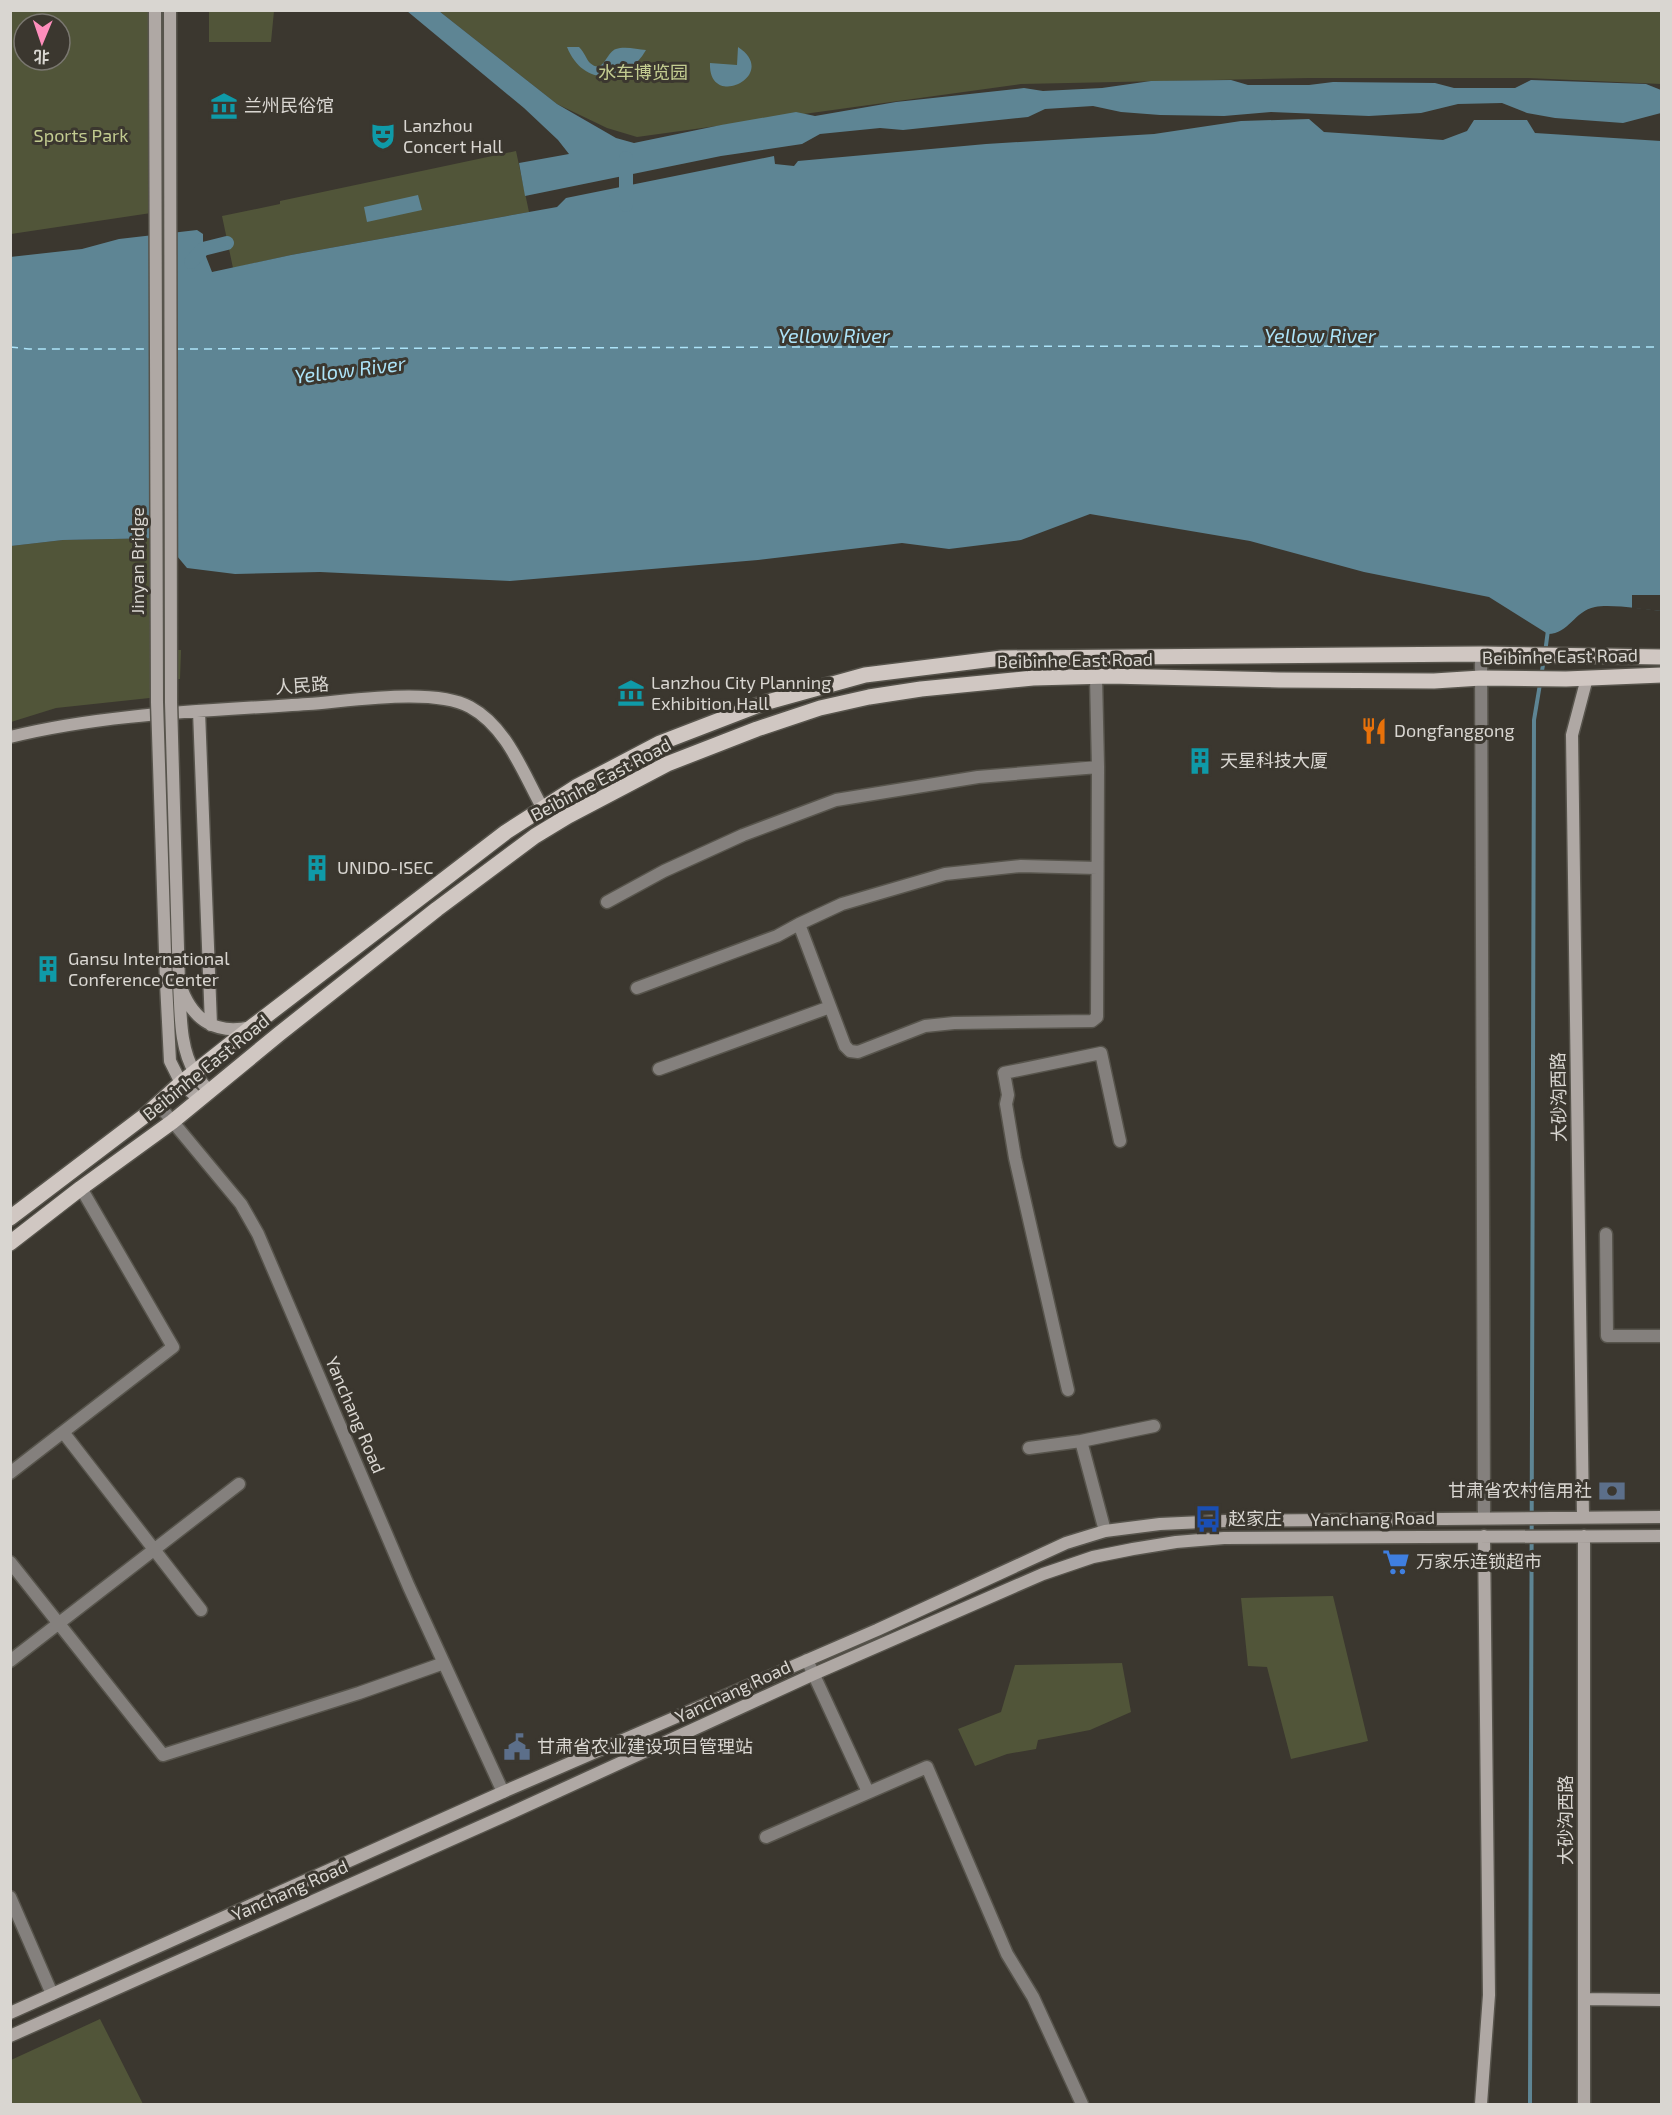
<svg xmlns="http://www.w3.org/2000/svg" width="1672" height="2115" font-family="'Exo 2','Noto Sans SC',sans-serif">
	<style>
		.green { fill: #515539; fill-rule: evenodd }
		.water { fill: #5e8594 }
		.pier { fill: #3b372f }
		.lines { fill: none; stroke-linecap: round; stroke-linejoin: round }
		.stream { stroke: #5e8594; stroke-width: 4 }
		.canal { stroke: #5e8594; stroke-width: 14 }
		.ferry { stroke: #ace3f8; stroke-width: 1.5; stroke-dasharray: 8 6; stroke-linecap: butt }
		.street-casing { stroke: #57544c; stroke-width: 15 }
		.secondary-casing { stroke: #57544c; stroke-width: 15 }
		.primary-casing { stroke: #57544c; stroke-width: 18 }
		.street { stroke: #84807d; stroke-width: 12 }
		.secondary { stroke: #afa8a4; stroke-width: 12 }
		.primary { stroke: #d0c7c2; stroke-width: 15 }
		.secondary-bridge-casing { stroke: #57544c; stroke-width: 15; stroke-linecap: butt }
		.secondary-bridge { stroke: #afa8a4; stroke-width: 12 }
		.labels { text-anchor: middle; stroke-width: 6; stroke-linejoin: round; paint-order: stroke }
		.park-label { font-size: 18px; fill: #c3cc91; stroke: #3b372f }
		.poi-label { font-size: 18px; fill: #d9d6d1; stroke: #3b372f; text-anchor: start }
		.street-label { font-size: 18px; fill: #d9d6d1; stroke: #3b372f }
		.water-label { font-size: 20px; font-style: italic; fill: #ace3f8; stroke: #3b372f }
	</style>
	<rect width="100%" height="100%" fill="#3b372f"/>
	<!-- green -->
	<path class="green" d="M11 11H154L151 213 11 234ZM24 24H60V60H24Z
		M209 11H274L271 42H209Z
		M439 11H1661V84L1528 78H1309L1021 84 637 137 607 128 557 104Z
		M516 151 529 212 291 255 233 268 222 216 280 204V201Z
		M162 538 161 650H181L180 679 161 680 159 697 56 708 11 722V546L63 540Z
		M1333 1596 1368 1741 1291 1759 1267 1667 1248 1666 1241 1598Z
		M1122 1663 1131 1712 1090 1730 1038 1740 1036 1749 1007 1754 975 1766 958 1729 1001 1712 1015 1665Z
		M100 2019 143 2104H11V2060Z"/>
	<!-- water -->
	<path class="water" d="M407 11H439L557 104 616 138 634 143 721 125 796 112 815 116 896 102 1024 88 1043 91 1102 88 1151 81 1231 80 1248 85H1309L1333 82 1435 83 1454 88H1515L1531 80 1646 84 1661 90V113L1623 123 1555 118 1527 113 1502 103 1458 104 1421 113 1369 116 1271 112 1224 116 1160 115 1121 112 1093 106 1045 109 1028 117 903 130 880 128 820 134 802 144 721 156 525 196 519 163 569 154 558 140 524 108Z
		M567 47H579C585 53 586 59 590 63 604 75 606 52 616 49 624 46 637 49 646 50 626 85 583 87 567 47Z
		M738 47C781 75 708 111 710 63L737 65Z
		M1309 119 1324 132 1443 140 1467 131 1474 120H1527L1535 133 1661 141V611C1645 609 1610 604 1595 607 1574 611 1569 634 1548 634L1489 597 1364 572 1250 541 1090 514 1021 540 949 549 902 543 758 560 510 581 320 572 235 574 187 568 162 538 63 540 11 546 10 257 82 249 119 239 197 230 203 234V249L212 272 291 255 557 207 566 198 774 156 775 164 794 166 798 161 986 144 1154 134 1241 121Z
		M418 195 422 210 367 222 364 207Z"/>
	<!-- pier -->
	<path class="pier" d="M1632 595H1661V611L1632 608Z"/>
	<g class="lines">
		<!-- stream -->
		<path class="stream" d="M1545 653 1548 630
			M1541 676 1544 660
			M1530 2104 1534 720 1540 684"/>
		<!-- canal -->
		<path class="canal" d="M626 158V205
			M191 262 203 249 227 243"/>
		<!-- ferry -->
		<path class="ferry" d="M10 347 29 349H150
			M176 349 1150 346 1662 347"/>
		<defs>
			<path id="street" d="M1481 654 1484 1518
				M1096 677 1098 767 1097 1017 1092 1021 954 1023 925 1026 858 1052 850 1051 845 1046 799 924 842 904 945 874 1021 866 1097 868
				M607 902 664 871 743 835 836 800 978 777 1098 767
				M637 988 777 936 799 924
				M659 1069 830 1007
				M158 1104 241 1204 258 1234 409 1587 503 1792
				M1606 1234 1607 1336H1662
				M1068 1390 1015 1158 1006 1104 1008 1095 1004 1073 1101 1053 1120 1141
				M63 1432 201 1610
				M1029 1448 1081 1441
				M10 1473 173 1347 81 1188
				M1105 1531 1081 1441 1154 1426
				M10 1562 163 1755 359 1693 444 1663
				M807 1660 868 1792
				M10 1661 239 1484
				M766 1837 927 1767 1007 1954 1033 1997 1082 2104
				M10 1897 52 1994"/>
			<path id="secondary" d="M199 711 211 1025
				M10 737C107 713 209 711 308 704 350 701 434 687 470 707 507 727 523 773 543 809
				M166 983 170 1061 181 1083 200 1100
				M179 983C181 1012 179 1047 195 1073 199 1080 205 1086 210 1092
				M182 990C194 1021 217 1035 251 1027
				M1583 1517 1572 735 1587 678
				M1584 1536V2104
				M1584 1999 1662 2000
				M10 2013 503 1792 877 1630 1066 1543 1105 1531 1160 1524 1225 1521 1662 1517
				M10 2036 513 1812 814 1674 1043 1574 1093 1557 1133 1549 1176 1542 1224 1538 1662 1536
				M1481 2104 1489 1995 1484 1536"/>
			<path id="primary" d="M10 1218 147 1114 181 1083 253 1026 506 832 576 787 660 743 764 703 865 675 1002 658 1481 654 1662 657
				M10 1243 81 1188 172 1122 279 1034 437 909 535 836 568 816 667 764 757 729 820 708 869 697 921 689 1033 678 1109 676 1279 680 1434 681 1481 678 1566 679 1662 675"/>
		</defs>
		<!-- street casing -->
		<use href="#street" class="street-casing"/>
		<!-- secondary casing -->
		<use href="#secondary" class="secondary-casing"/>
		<!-- primary casing -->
		<use href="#primary" class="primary-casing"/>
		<!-- street -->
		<use href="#street" class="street"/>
		<!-- secondary -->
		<use href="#secondary" class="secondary"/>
		<!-- primary -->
		<use href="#primary" class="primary"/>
		<defs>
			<path id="secondary-bridge" d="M155 10 157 702 166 983
				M170 10 171 702 179 983"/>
		</defs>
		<!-- secondary-bridge casing -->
		<use href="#secondary-bridge" class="secondary-bridge-casing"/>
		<!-- secondary-bridge -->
		<use href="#secondary-bridge" class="secondary-bridge"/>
	</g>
	<!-- icons -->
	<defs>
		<symbol id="museum-bare" viewBox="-9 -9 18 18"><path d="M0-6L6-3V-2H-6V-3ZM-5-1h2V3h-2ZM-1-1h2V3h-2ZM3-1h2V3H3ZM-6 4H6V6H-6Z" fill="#0f9aa8" stroke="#3b372f" stroke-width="2.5" paint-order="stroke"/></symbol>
		<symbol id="theatre-bare" viewBox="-9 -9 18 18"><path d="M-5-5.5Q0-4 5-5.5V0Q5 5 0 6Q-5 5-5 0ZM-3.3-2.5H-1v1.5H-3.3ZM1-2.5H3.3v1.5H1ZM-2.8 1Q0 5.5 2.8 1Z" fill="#0f9aa8" stroke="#3b372f" stroke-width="2.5" paint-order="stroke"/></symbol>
		<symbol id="restaurant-bare" viewBox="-9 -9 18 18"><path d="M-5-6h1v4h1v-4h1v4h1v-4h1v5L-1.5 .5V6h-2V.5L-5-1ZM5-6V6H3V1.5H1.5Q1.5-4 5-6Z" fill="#e8710a" stroke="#3b372f" stroke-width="2.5" paint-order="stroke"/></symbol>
		<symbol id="building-bare" viewBox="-9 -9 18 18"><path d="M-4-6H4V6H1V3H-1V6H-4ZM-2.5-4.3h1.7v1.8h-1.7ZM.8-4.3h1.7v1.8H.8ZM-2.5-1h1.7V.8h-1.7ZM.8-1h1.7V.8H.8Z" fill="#0f9aa8" stroke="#3b372f" stroke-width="2.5" paint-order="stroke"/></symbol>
		<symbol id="bank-bare" viewBox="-9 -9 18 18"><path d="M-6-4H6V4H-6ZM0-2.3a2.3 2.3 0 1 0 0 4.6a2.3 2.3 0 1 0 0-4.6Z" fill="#5c6f8a" stroke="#3b372f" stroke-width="2.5" paint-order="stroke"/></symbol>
		<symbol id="bus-bare" viewBox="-9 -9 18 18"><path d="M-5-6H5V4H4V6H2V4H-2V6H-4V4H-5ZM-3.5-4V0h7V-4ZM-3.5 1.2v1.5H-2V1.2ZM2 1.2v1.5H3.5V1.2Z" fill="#1a4fb4" stroke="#3b372f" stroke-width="2.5" paint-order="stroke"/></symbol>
		<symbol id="supermarket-bare" viewBox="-9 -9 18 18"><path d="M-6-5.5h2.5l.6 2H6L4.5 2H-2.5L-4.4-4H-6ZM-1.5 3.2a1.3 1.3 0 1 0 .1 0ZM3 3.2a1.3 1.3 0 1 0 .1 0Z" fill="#3f7fe0" stroke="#3b372f" stroke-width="2.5" paint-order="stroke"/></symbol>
		<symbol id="civic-bare" viewBox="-9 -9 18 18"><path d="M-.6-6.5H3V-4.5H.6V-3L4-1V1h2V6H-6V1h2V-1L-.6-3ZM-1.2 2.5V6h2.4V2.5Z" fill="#5c6f8a" stroke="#3b372f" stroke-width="2.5" paint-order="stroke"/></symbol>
	</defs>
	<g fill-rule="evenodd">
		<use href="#museum-bare" x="205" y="87" width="38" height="38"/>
		<use href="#theatre-bare" x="364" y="117" width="38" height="38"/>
		<use href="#museum-bare" x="612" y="674" width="38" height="38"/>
		<use href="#restaurant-bare" x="1355" y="712" width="38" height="38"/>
		<use href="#building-bare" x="1181" y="742" width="38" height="38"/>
		<use href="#building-bare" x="298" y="849" width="38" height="38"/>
		<use href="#building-bare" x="29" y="950" width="38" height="38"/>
		<use href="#bank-bare" x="1593" y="1472" width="38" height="38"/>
		<use href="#bus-bare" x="1189" y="1500" width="38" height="38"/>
		<use href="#supermarket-bare" x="1377" y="1543" width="38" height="38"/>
		<use href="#civic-bare" x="498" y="1728" width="38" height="38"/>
	</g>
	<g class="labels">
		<!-- park labels -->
		<g class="park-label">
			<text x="643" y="79">水车博览园</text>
			<text x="81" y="142">Sports Park</text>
		</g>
		<!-- poi labels -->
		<g class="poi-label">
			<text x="244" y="112">兰州民俗馆</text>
			<text x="403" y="132">Lanzhou<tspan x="403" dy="21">Concert Hall</tspan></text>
			<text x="651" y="689">Lanzhou City Planning<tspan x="651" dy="21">Exhibition Hall</tspan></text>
			<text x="1394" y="737">Dongfanggong</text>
			<text x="1220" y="767">天星科技大厦</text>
			<text x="337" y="874">UNIDO-ISEC</text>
			<text x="68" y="965">Gansu International<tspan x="68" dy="21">Conference Center</tspan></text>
			<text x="1592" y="1497" text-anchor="end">甘肃省农村信用社</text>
			<text x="1228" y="1525">赵家庄</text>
			<text x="1416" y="1568">万家乐连锁超市</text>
			<text x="537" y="1753">甘肃省农业建设项目管理站</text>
		</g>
		<!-- street labels -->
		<g class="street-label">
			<text transform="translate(138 561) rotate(-90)" y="6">Jinyan Bridge</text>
			<text transform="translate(1560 657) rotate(-1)" y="6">Beibinhe East Road</text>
			<text transform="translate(1075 661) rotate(-1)" y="6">Beibinhe East Road</text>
			<text transform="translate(302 686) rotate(-4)" y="6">人民路</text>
			<text transform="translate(601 780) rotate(-28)" y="6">Beibinhe East Road</text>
			<text transform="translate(206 1068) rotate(-39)" y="6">Beibinhe East Road</text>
			<text transform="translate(1559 1097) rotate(-91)" y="6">大砂沟西路</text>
			<text transform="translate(355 1415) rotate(67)" y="6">Yanchang Road</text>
			<text transform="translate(1373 1519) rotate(-1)" y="6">Yanchang Road</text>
			<text transform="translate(733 1692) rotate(-25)" y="6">Yanchang Road</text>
			<text transform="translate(1566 1820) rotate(-90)" y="6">大砂沟西路</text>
			<text transform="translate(290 1891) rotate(-24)" y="6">Yanchang Road</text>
		</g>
		<!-- water labels -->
		<g class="water-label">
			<text x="834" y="343">Yellow River</text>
			<text x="1320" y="343">Yellow River</text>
			<text transform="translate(350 370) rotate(-7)" y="7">Yellow River</text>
		</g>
	</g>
	<!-- border -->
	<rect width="1672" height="2115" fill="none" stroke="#d9d6d1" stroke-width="24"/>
	<!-- north arrow -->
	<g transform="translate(42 42) rotate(182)"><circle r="28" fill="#3b372f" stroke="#7a7770" stroke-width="1.5"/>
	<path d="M0-4.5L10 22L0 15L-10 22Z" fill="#fe8ebc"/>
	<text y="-9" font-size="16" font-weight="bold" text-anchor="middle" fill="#d9d6d1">北</text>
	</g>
</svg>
